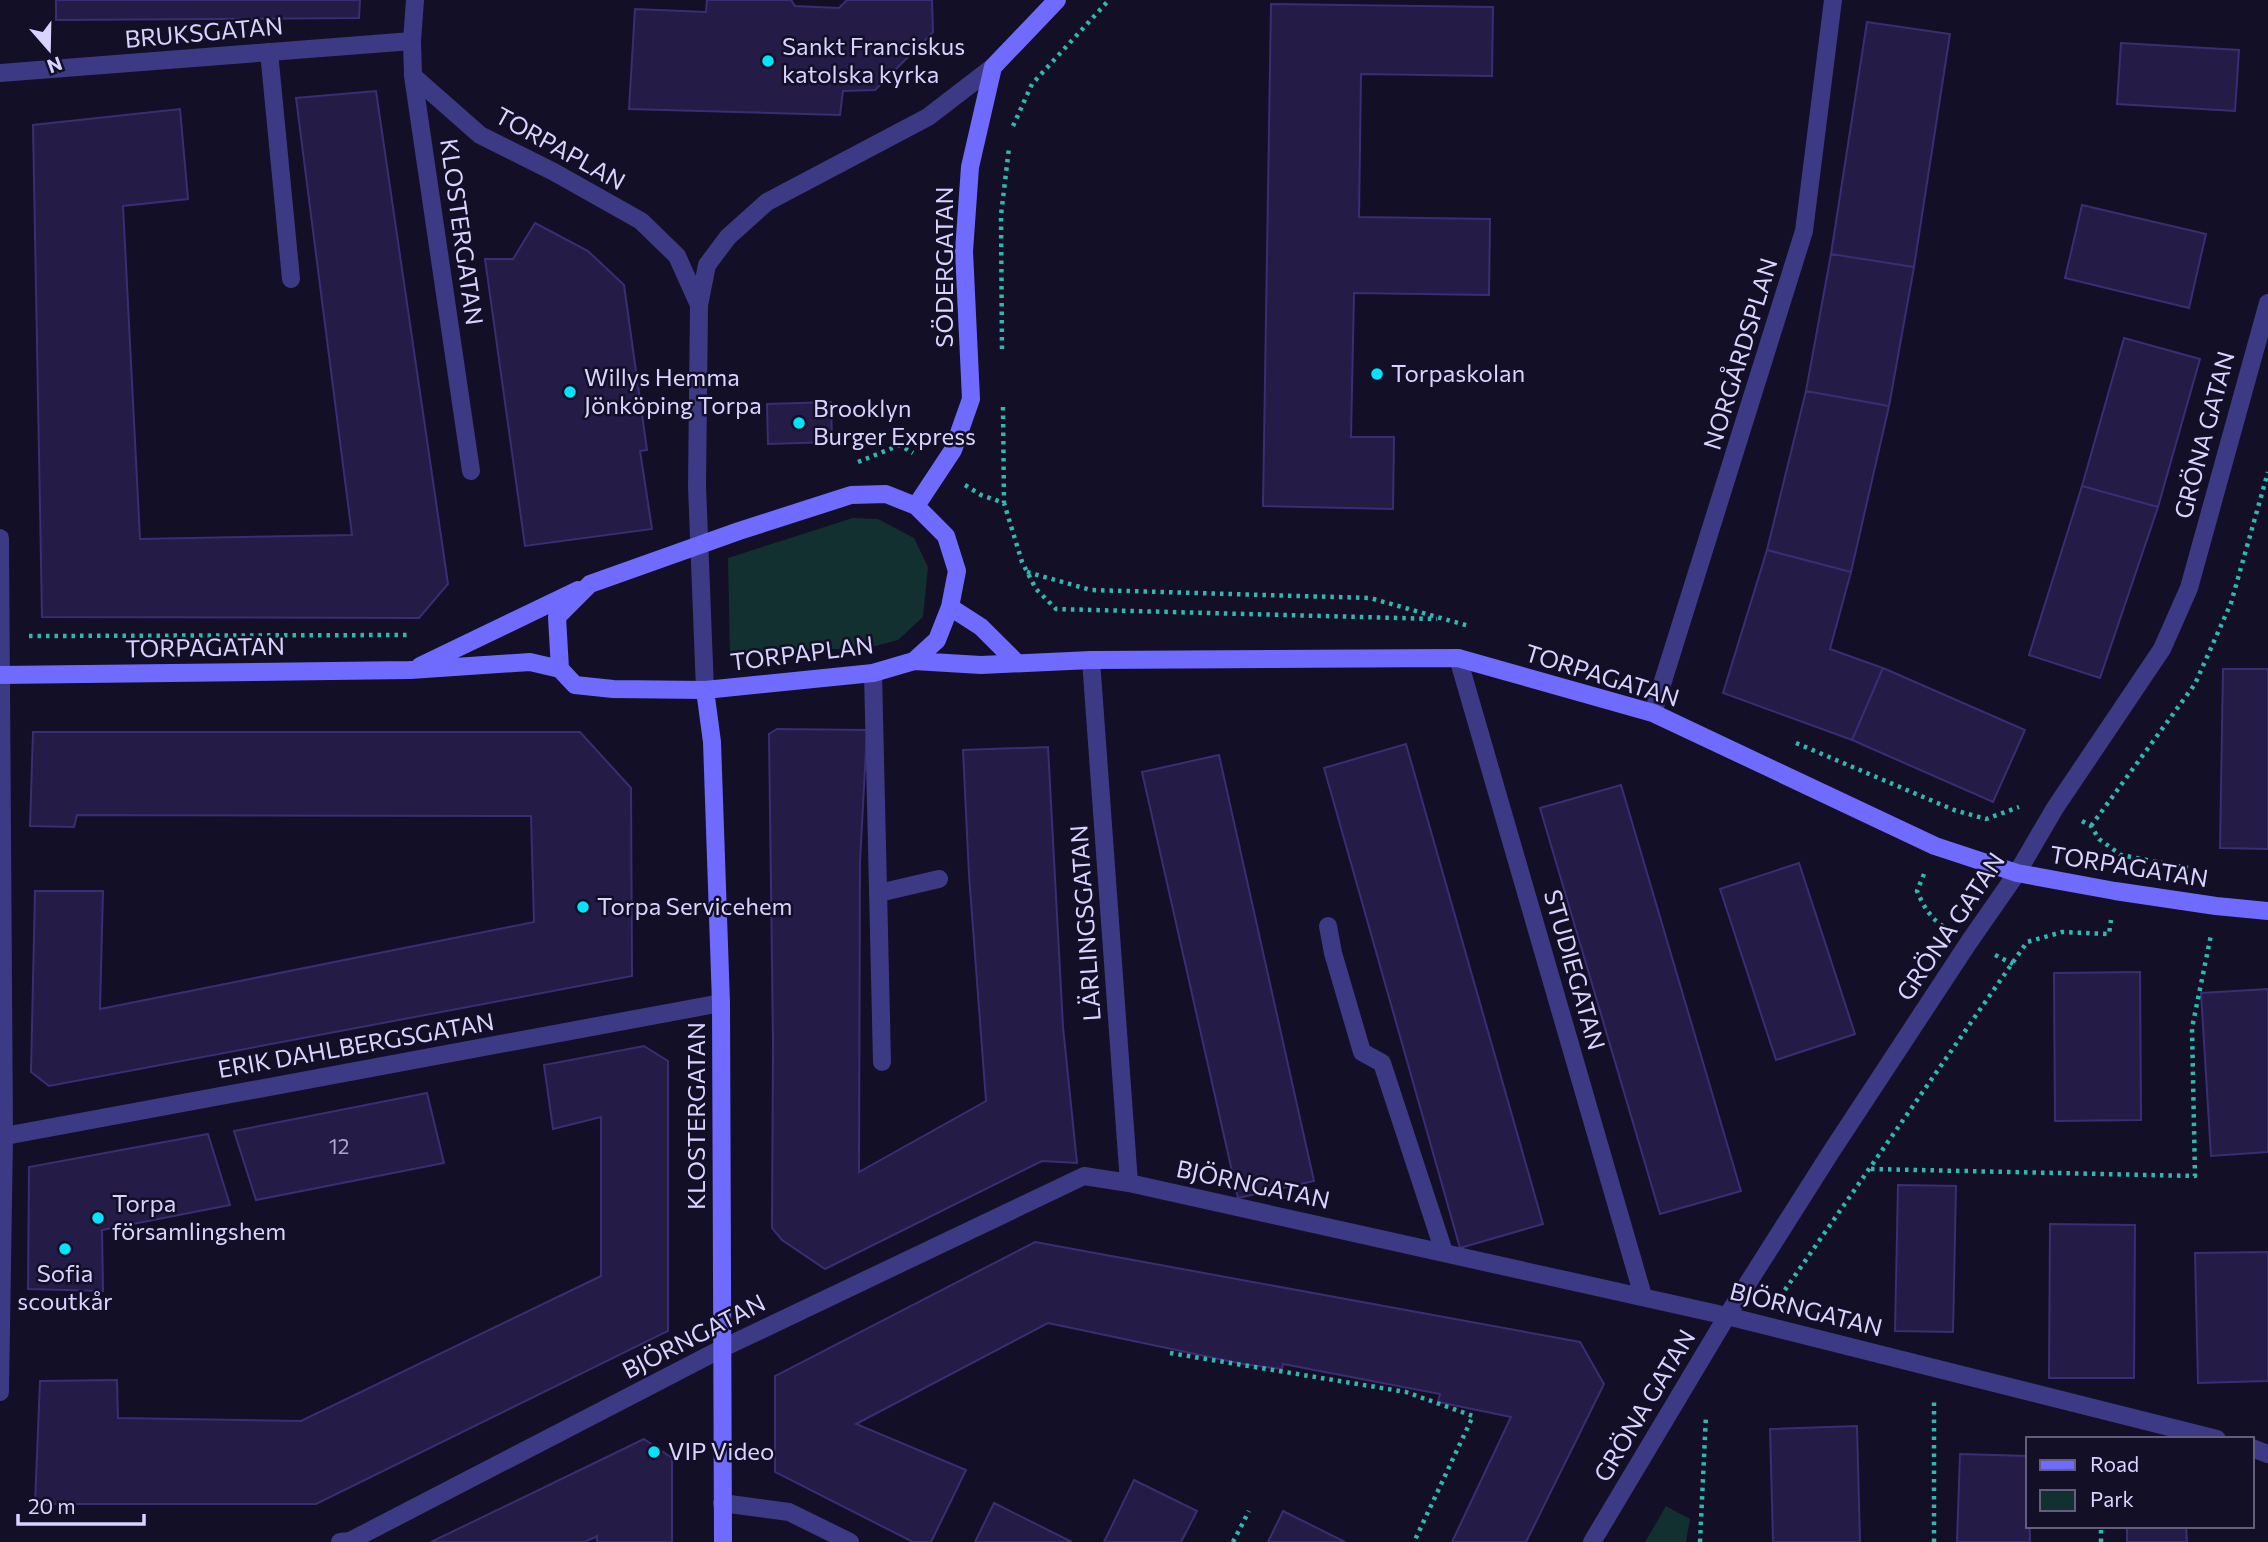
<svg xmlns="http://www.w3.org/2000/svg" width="2268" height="1542" font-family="Commissioner,sans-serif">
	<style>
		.green { fill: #12302f }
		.building { fill: #241b47; stroke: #3b2d73; stroke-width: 2 }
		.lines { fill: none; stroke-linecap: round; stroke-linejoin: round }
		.path { stroke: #2fb8b0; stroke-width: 4.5; stroke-dasharray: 3.5 5; stroke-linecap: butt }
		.lane { stroke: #3d3a85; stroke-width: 18 }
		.street { stroke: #3d3a85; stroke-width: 18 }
		.secondary { stroke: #6f6bff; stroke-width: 18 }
		.poi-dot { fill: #00e5ff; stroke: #130f26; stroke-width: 2.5 }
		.labels { text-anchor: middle; stroke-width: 5; stroke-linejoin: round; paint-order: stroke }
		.number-label { font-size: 21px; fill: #aca6d1 }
		.street-label { font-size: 24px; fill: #d9d4ff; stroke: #130f26 }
		.poi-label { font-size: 24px; fill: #d9d4ff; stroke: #130f26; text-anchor: start }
	</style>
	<rect width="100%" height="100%" fill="#130f26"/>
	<!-- green -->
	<path class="green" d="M853 518 878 519 914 538 928 567 923 617 898 640 864 649H791L730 656 728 558Z
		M1666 1506 1690 1519 1686 1542H1645Z"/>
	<!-- building -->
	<path class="building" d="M56 0H360L359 18 56 20Z
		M707 0H791L795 6 839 8 847 0H932L933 32 875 90 843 91 840 115 629 109 635 9 706 12Z
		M1271 4 1493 7 1492 76 1361 74 1359 217 1490 219 1489 295 1354 293 1351 437H1394L1393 509 1263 506Z
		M1867 22 1950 34 1914 267 1831 254Z
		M2121 43 2239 50 2235 111 2117 104Z
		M376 91 448 584 419 618 42 617 33 125 180 109 188 199 123 206 140 539 352 535 296 98Z
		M2082 205 2206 234 2189 308 2065 278Z
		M535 223 588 251 624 285 647 450 640 451 652 529 525 546 485 259H513Z
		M1831 254 1914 267 1889 406 1806 391Z
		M2124 338 2200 359 2158 507 2082 486Z
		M1806 391 1889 406 1851 572 1767 550Z
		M831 402 832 442 768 444 767 404Z
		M2082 486 2158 507 2100 678 2029 655Z
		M1767 550 1851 572 1830 649 1883 668 1852 740 1723 693Z
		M1883 668 2025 730 1993 802 1852 740Z
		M2223 669H2268V849L2220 848Z
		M777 729 867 730 860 862 859 1172 986 1101 969 875 963 750 1048 747 1063 1027 1077 1163 1042 1161 825 1269 782 1240 772 1228 773 1042 769 734Z
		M33 732H580L631 788 632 976 49 1086 31 1072 35 891H103L100 1009 534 922 531 816 77 815 74 827 30 826Z
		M1406 744 1543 1224 1460 1248 1324 768Z
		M1219 755 1314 1181 1238 1198 1142 772Z
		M1621 785 1741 1191 1660 1214 1540 808Z
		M1799 863 1855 1034 1776 1060 1720 889Z
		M2140 972 2141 1120 2055 1121 2054 973Z
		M2268 989V1152L2211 1156 2201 993Z
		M644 1046 668 1061V1331L316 1504H35L40 1381 117 1380 118 1418 301 1421 601 1276V1117L553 1129 544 1065Z
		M427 1093 444 1163 256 1200 234 1131Z
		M208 1134 230 1205 102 1230 103 1291 28 1289 29 1167Z
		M1898 1185 1956 1186 1953 1332 1895 1331Z
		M2050 1224 2135 1225 2134 1378H2049Z
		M1035 1242 1580 1342 1604 1384 1526 1542H1452L1511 1417 1438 1402 1440 1394 1283 1364 1282 1369 1243 1364 1048 1323 856 1424 966 1470 931 1542H913L775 1472V1376Z
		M2268 1252V1381L2198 1383 2195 1253Z
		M1857 1426 1860 1542H1773L1770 1429Z
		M644 1439 672 1458V1542H597V1536L585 1542H431Z
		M1960 1454 2028 1456 2030 1542H1957Z
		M1134 1480 1197 1511 1181 1542H1104Z
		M994 1503 1072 1542H975Z
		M1283 1511 1345 1542H1268Z
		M2127 1526H2186L2187 1542H2127Z"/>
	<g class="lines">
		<!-- path -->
		<path class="path" d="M1013 126 1032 84 1109 0
			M1002 349 1001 215 1009 148
			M1003 407 1004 503
			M858 462 900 445 913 453
			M965 485 981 495 1004 503 1022 562 1036 589 1056 609 1437 619
			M1027 572 1091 590 1370 598 1469 626
			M29 636 409 635
			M1796 743 1954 810 1986 819 2019 807
			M2082 821 2091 826 2099 839 2121 855 2188 868
			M2091 826 2195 684 2231 603 2268 472
			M1924 874 1917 891C1923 905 1930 918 1944 927
			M1995 955 2013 964
			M1871 1169 2195 1176 2192 1028 2211 935
			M1780 1297 2027 942 2062 932 2109 934 2111 920
			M1170 1353 1406 1392 1473 1416 1414 1542
			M1233 1542 1249 1511
			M1700 1542 1706 1415
			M1934 1542V1400
			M2101 1542V1526"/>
		<!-- lane -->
		<path class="lane" d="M269 52 291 279
			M873 673 882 1062
			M879 893 939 879
			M1328 926 1333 953 1362 1052 1382 1063 1444 1252"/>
		<!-- street -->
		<path class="street" d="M415 0 412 41 413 76 471 471
			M0 73 412 41
			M413 76 480 135 554 172 641 221 677 256 699 305
			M0 538 4 1136 0 1392
			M1458 658 1643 1296
			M1091 660 1129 1183
			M705 690 697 486 699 305 707 265 728 237 767 202 928 117 993 67
			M1653 713 1804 231 1833 0
			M0 1137 721 1003
			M2252 1448 2268 1454
			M722 1503 789 1512 850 1542
			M340 1542 350 1541 723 1348 1084 1176 1129 1183 1727 1316 2217 1439
			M1592 1542 1727 1316 1831 1152 1969 942 2017 873 2055 808 2162 649 2189 588 2268 303"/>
		<!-- secondary -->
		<path class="secondary" d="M886 494 916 506 946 536 957 571 950 607 937 640 914 661 873 673 705 690 613 689 575 685 560 669 557 617 590 584 739 531 851 495Z
			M916 506 953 450 971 399 964 251 970 167 993 67 1057 0
			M950 607 981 627 1016 662
			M914 661 981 665 1091 660 1458 658 1653 713 1935 846 2017 873 2115 891 2216 906 2268 911
			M420 666 578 590
			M0 675 410 670 530 662 560 669
			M705 690 712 742 721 1003 723 1542"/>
	</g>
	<!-- markers -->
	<g class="poi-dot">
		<circle cx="768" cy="61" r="7"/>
		<circle cx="1377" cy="374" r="7"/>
		<circle cx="570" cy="392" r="7"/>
		<circle cx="799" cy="423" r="7"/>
		<circle cx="583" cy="907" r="7"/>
		<circle cx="98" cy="1218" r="7"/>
		<circle cx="65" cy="1249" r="7"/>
		<circle cx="654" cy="1452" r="7"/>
	</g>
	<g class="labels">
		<!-- number labels -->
		<g class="number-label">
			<text x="339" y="1154">12</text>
		</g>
		<!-- street labels -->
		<g class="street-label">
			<text transform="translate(204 33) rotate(-5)" y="8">BRUKSGATAN</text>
			<text transform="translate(560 149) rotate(29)" y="8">TORPAPLAN</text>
			<text transform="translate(461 232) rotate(82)" y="8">KLOSTERGATAN</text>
			<text transform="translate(945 267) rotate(-90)" y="8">SÖDERGATAN</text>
			<text transform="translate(1741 354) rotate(-73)" y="8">NORGÅRDSPLAN</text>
			<text transform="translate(2205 435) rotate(-75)" y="8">GRÖNA GATAN</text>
			<text transform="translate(205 648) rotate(-1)" y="8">TORPAGATAN</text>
			<text transform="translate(802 654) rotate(-7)" y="8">TORPAPLAN</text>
			<text transform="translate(1602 676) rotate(17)" y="8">TORPAGATAN</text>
			<text transform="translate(2129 867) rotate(9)" y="8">TORPAGATAN</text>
			<text transform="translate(1086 923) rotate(-94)" y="8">LÄRLINGSGATAN</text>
			<text transform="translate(1951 927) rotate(-56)" y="8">GRÖNA GATAN</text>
			<text transform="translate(1574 970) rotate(74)" y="8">STUDIEGATAN</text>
			<text transform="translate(356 1046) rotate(-10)" y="8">ERIK DAHLBERGSGATAN</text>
			<text transform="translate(697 1116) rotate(-90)" y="8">KLOSTERGATAN</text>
			<text transform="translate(1253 1185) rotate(12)" y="8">BJÖRNGATAN</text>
			<text transform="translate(1806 1310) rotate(14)" y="8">BJÖRNGATAN</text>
			<text transform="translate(694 1337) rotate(-27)" y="8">BJÖRNGATAN</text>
			<text transform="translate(1645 1406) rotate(-59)" y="8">GRÖNA GATAN</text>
		</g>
		<!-- poi labels -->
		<g class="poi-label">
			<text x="782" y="55">Sankt Franciskus<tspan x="782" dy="28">katolska kyrka</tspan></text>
			<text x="1391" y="382">Torpaskolan</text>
			<text x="584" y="386">Willys Hemma<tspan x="584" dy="28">Jönköping Torpa</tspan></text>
			<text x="813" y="417">Brooklyn<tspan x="813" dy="28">Burger Express</tspan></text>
			<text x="597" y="915">Torpa Servicehem</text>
			<text x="112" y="1212">Torpa<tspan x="112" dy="28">församlingshem</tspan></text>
			<text x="65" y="1282" text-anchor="middle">Sofia<tspan x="65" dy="28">scoutkår</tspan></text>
			<text x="668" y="1460">VIP Video</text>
		</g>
	</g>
	<!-- legend -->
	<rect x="2026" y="1437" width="228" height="91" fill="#130f26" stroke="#625e7d" stroke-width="2"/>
	<rect x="2040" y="1460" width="35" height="10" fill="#6f6bff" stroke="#625e7d" stroke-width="2"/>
	<text x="2090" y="1472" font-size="21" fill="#d9d4ff">Road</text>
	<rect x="2040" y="1490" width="35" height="21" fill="#12302f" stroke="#625e7d" stroke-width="2"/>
	<text x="2090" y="1507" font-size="21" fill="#d9d4ff">Park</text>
	<!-- north arrow -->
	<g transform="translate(49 49) rotate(160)" stroke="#130f26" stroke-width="5" paint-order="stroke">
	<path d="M0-5L12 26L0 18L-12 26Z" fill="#d9d4ff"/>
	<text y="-10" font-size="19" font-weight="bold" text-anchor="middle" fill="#d9d4ff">N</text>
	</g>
	<!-- scale -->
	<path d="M18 1514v10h126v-10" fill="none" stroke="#d9d4ff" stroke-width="3.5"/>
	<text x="28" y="1514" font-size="21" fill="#d9d4ff" stroke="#130f26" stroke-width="5" paint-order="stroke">20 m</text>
</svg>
